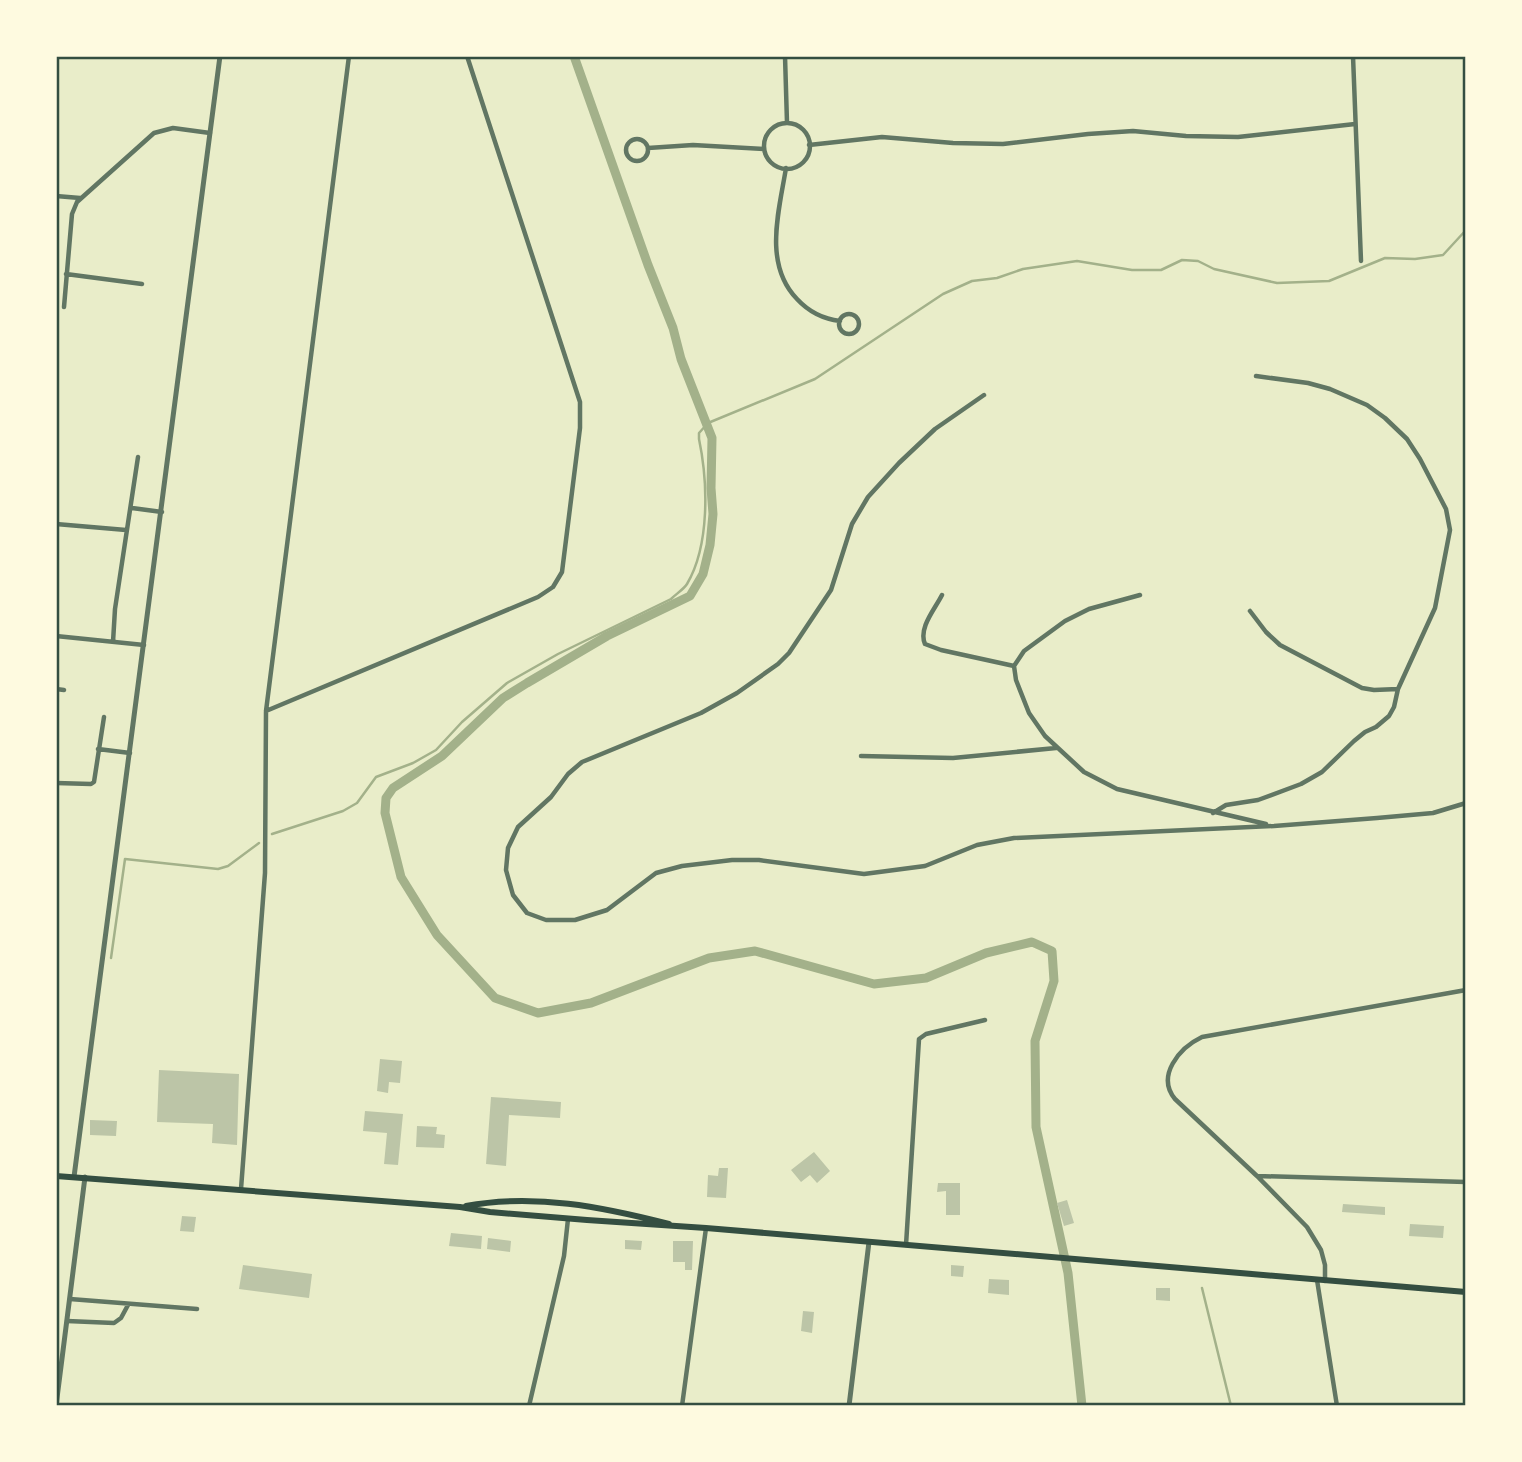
<svg xmlns="http://www.w3.org/2000/svg" width="1522" height="1462" font-family="'Open Sans',sans-serif">
	<style>
		.lines { fill: none; stroke-linecap: round; stroke-linejoin: round }
		.stream { stroke: #a3b18a; stroke-width: 2.5 }
		.canal { stroke: #a3b18a; stroke-width: 9 }
		.building { fill: #bcc5a7 }
		.minor { stroke: #617663; stroke-width: 4.5 }
		.tertiary { stroke: #617663; stroke-width: 5 }
		.secondary { stroke: #344e41; stroke-width: 6 }
		.neatline { fill: none; stroke: #344e41; stroke-width: 2.5 }
	</style>
	<rect width="100%" height="100%" fill="#e9edc9"/>
	<g class="lines">
		<!-- stream -->
		<path class="stream" d="M272 834 343 811 357 803 376 777 413 763 436 750 462 722 507 683 558 654 671 599C676 594 684 589 687 584 710 545 708 482 699 439V433L708 423 815 379 943 294 972 281 997 278 1023 269 1077 261 1132 270H1161L1182 260 1198 261 1214 269 1277 283 1329 281 1385 258 1415 259 1443 255 1466 230
			M111 958 125 859 218 869 228 866 259 843
			M1202 1288 1231 1406"/>
		<!-- canal -->
		<path class="canal" d="M574 56 648 265 673 328 681 359 712 438 711 488 713 514 710 545 703 574 690 596 607 636 527 683 503 698 442 756 393 788 386 798 385 813 401 877 437 935 495 998 538 1013 591 1003 709 958 755 951 874 984 926 978 986 953 1032 942 1052 951 1054 981 1035 1041 1036 1127 1068 1273 1082 1406"/>
	</g>
	<!-- building -->
	<path class="building" d="M380 1059 402 1061 400 1083 389 1082 388 1093 377 1091Z
		M159 1070 239 1074 237 1145 212 1143 213 1124 157 1122Z
		M491 1097 561 1102 560 1118 509 1115 506 1166 486 1164Z
		M365 1111 403 1114 398 1165 384 1164 387 1133 363 1131Z
		M90 1120 117 1121 116 1136 90 1135Z
		M417 1126 437 1127 436 1134 445 1135 444 1148 416 1147Z
		M814 1152 830 1171 817 1183 810 1175 801 1182 791 1170Z
		M719 1168H728L726 1198 707 1197 708 1175 718 1176Z
		M938 1183H960V1215H946V1191L937 1192Z
		M1067 1200 1074 1223 1064 1226 1057 1203Z
		M1343 1204 1385 1207V1215L1342 1212Z
		M182 1216 196 1217 194 1232 180 1231Z
		M1410 1224 1444 1226 1443 1238 1409 1236Z
		M451 1233 482 1236 481 1249 449 1246Z
		M488 1238 511 1241 510 1252 487 1249Z
		M625 1240 642 1241 641 1250 625 1249Z
		M673 1241H693L692 1270H685V1262H673Z
		M243 1265 312 1274 309 1298 239 1289Z
		M951 1265 964 1266 963 1277 951 1276Z
		M989 1279 1009 1280V1295L988 1293Z
		M1156 1288H1170V1301L1156 1300Z
		M803 1311 814 1312 812 1333 801 1331Z"/>
	<g class="lines">
		<!-- minor -->
		<path class="minor" d="M785 56 787 123
			M1353 56 1361 261
			M764 146a23 23 0 1 1 46 0a23 23 0 1 1-46 0Z
			M626 150a11 11 0 1 1 22 0a11 11 0 1 1-22 0Z
			M809 145 882 137 953 143 1003 144 1088 134 1133 131 1186 136 1238 137 1355 124
			M648 148 693 145 764 149
			M786 168C779 211 763 264 797 299 809 312 823 319 840 321
			M56 196 80 198
			M66 274 142 284
			M64 307 72 214 77 202 154 133 173 128 210 133
			M839 324a10 10 0 1 1 20 0a10 10 0 1 1-20 0Z
			M984 395 935 429 899 463 868 497 852 524 831 590 789 653 778 664 737 693 701 713 582 762 568 774 551 797 518 827 508 848 506 870 513 895 527 913 546 920H575L607 910 656 873 682 866 732 860H759L864 874 925 866 977 845 1014 838 1274 826 1377 818 1433 813 1466 803
			M132 508 162 512
			M56 524 126 530
			M942 595C935 609 918 628 925 644L941 650 1014 666
			M1140 595 1089 609 1065 621 1024 651 1014 666 1016 680 1029 713 1045 736 1084 772 1117 789 1266 824
			M1250 611 1266 632 1280 645 1362 688 1374 690 1398 689
			M56 636 144 645
			M113 642 115 609 138 457
			M56 689 64 690
			M266 711 538 597 553 587 562 572 580 428V402L467 56
			M98 749 130 753
			M861 756 953 758 1056 748
			M56 783 91 784 94 782 104 717
			M1213 813 1226 805 1258 800 1301 784 1322 772 1354 741 1365 732 1376 727 1389 716 1394 707 1398 689 1435 608 1450 530 1446 509 1420 459 1407 439 1385 418 1367 405 1330 389 1308 383 1256 376
			M1257 1176 1466 1182
			M241 1189 265 873 266 711 349 56
			M906 1245 919 1039 926 1034 985 1020
			M1317 1280 1337 1406
			M1325 1281V1265L1321 1250 1307 1227 1257 1176 1175 1099C1156 1076 1179 1048 1202 1037L1466 990
			M70 1299 197 1309
			M67 1321 114 1323 121 1318 128 1305
			M529 1406 564 1256 568 1219
			M682 1406 706 1228"/>
		<!-- tertiary -->
		<path class="tertiary" d="M74 1177 220 56
			M56 1406 85 1177
			M849 1406 869 1242"/>
		<!-- secondary -->
		<path class="secondary" d="M56 1176 460 1207 490 1212 587 1220 706 1228 1466 1292
			M466 1206C534 1193 603 1207 669 1224"/>
	</g>
	<!-- border -->
	<rect width="1522" height="1462" fill="none" stroke="#fefae0" stroke-width="116"/>
	<rect x="58" y="58" width="1406" height="1346" class="neatline"/>
</svg>
